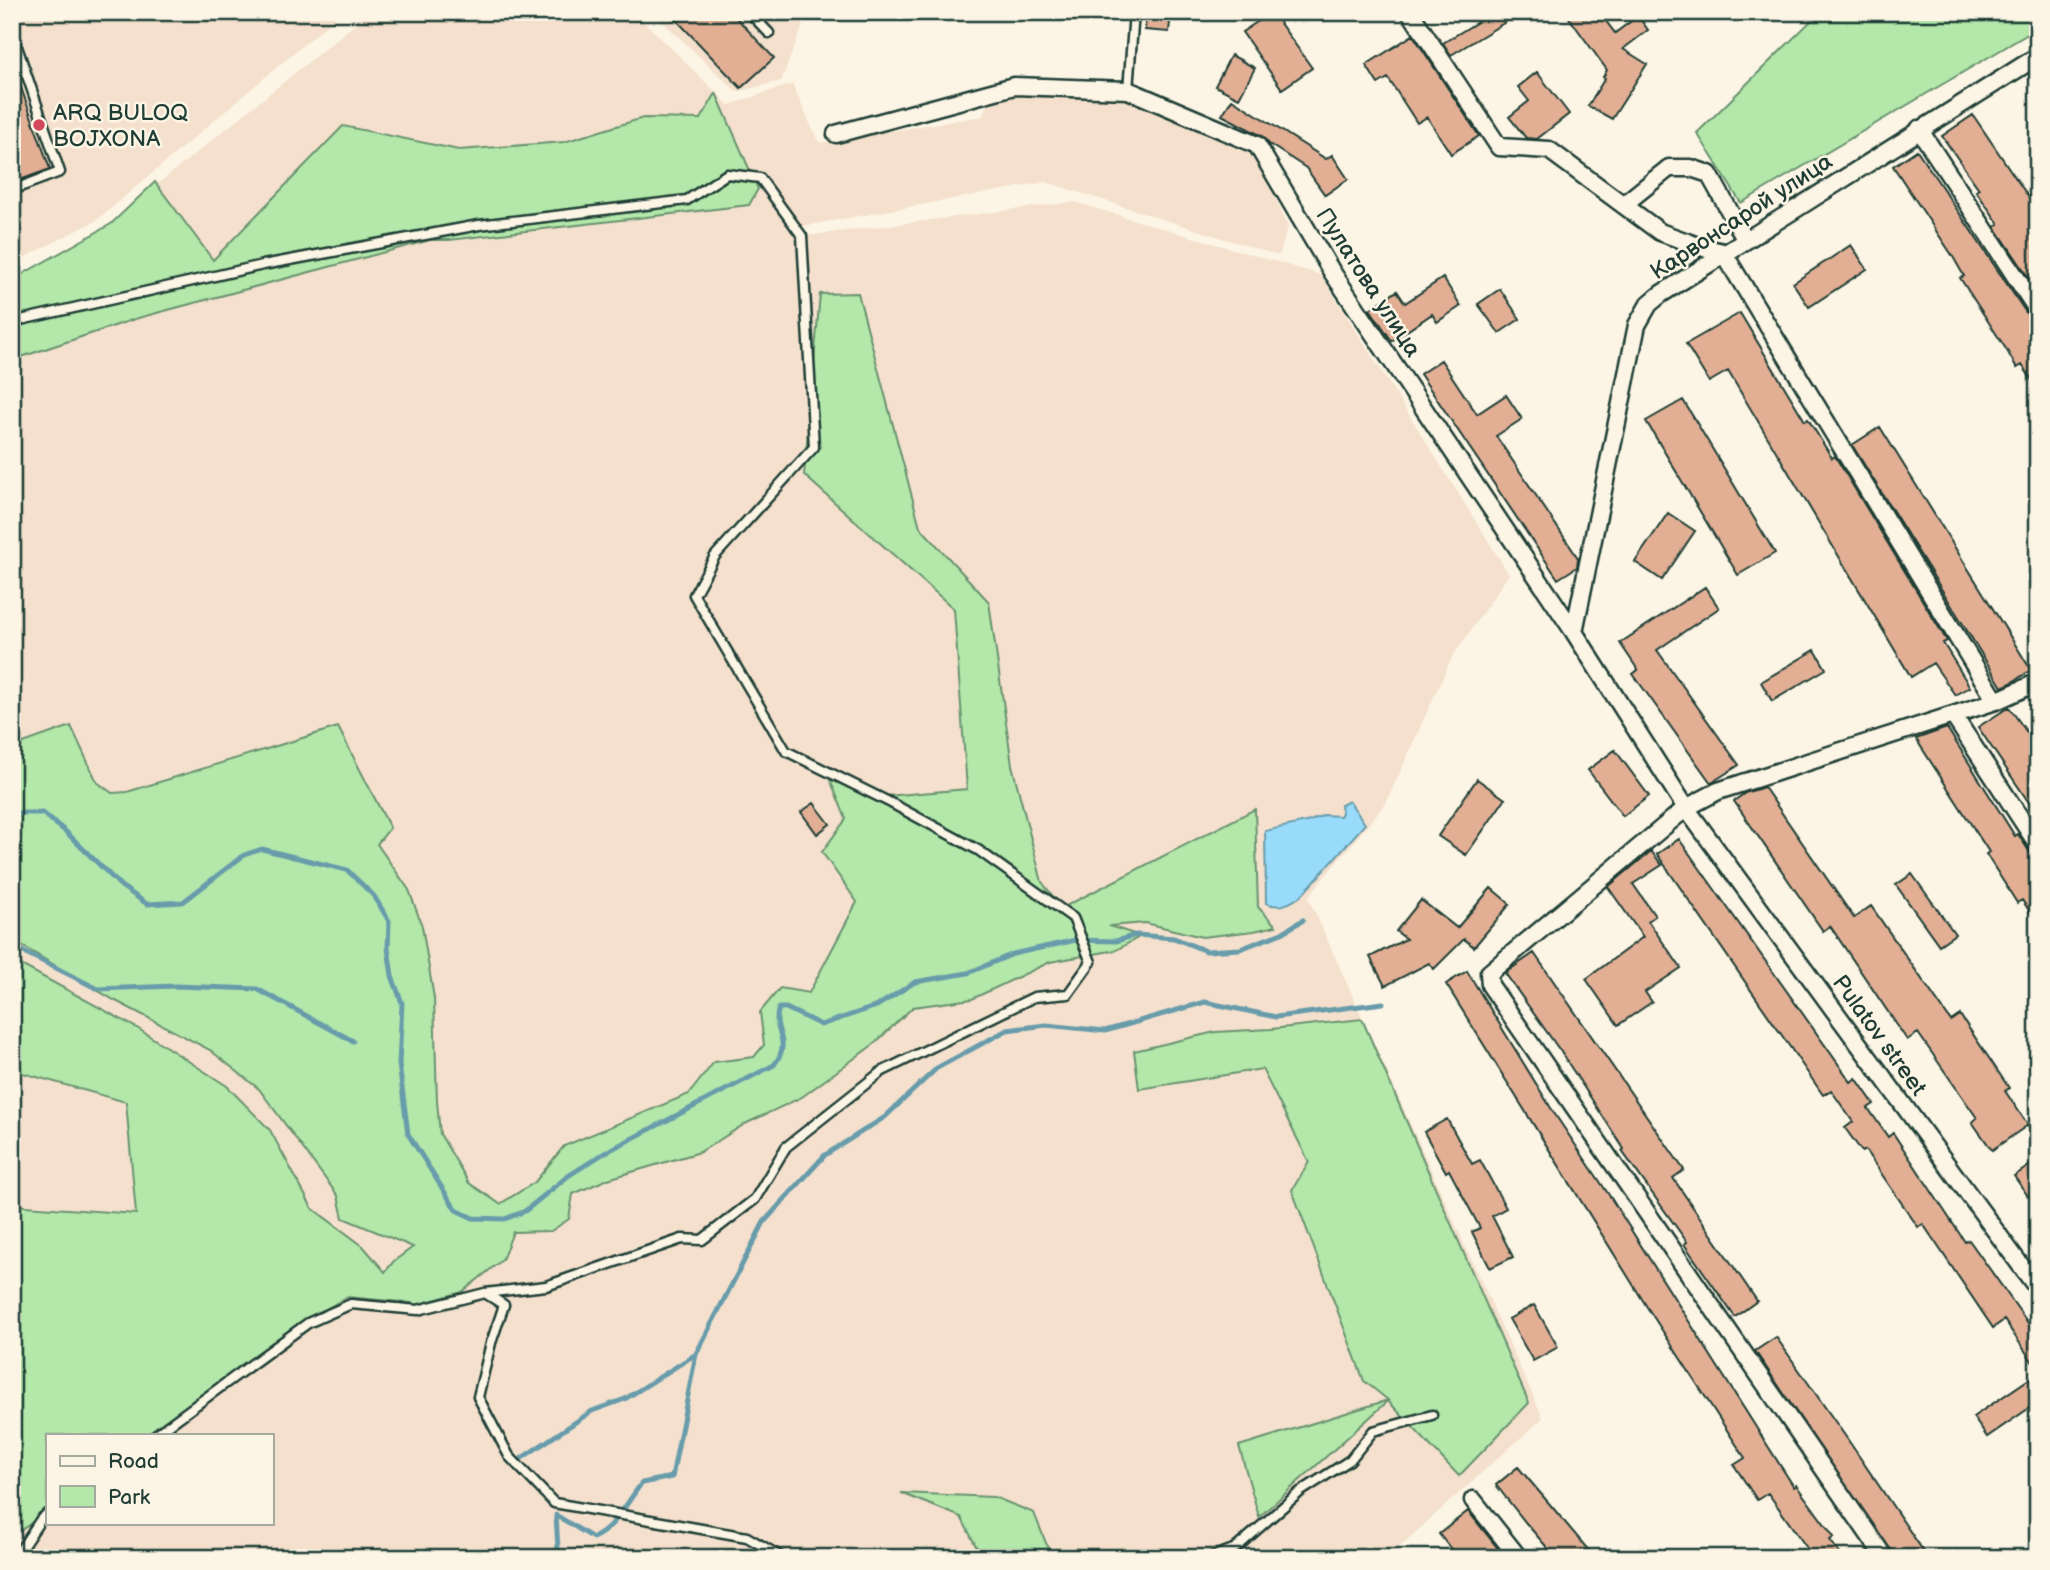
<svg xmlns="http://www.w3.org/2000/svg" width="2050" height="1570" font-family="'Balsamiq Sans',sans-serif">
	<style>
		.built { fill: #f4e0cd; fill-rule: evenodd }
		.green { fill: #b3e8aa; stroke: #69926f; stroke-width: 2 }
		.water { fill: #99dbfb; stroke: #689cab; stroke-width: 2 }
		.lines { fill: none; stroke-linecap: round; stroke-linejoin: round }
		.stream { stroke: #689cab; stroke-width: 5 }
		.building { fill: #e2af95; stroke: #1f3d34; stroke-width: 2 }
		.service-casing { stroke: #1f3d34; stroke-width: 13 }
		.minor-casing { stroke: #1f3d34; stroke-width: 21 }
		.service { stroke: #fcf5e5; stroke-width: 8 }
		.minor { stroke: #fcf5e5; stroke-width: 16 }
		.poi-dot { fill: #d1495b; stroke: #fcf5e5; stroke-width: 2.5 }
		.labels { text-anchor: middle; stroke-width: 5; stroke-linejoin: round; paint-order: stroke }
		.poi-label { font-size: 23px; fill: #1f3d34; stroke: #fcf5e5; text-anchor: start }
		.street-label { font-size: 23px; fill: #1f3d34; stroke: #fcf5e5 }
	</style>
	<rect width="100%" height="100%" fill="#fcf5e5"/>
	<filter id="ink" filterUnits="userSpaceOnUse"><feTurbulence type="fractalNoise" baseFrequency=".0143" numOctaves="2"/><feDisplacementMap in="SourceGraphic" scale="14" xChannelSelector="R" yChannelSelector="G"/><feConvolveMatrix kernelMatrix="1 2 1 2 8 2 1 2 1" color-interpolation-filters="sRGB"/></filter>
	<g filter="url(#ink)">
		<!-- built -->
		<path class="built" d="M12 12H342L97 220 12 264Z
			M370 12H634L729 105 792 84 819 143 983 116 986 106 1018 94 1127 97 1255 151 1288 227 1279 256 1046 182 793 228 797 237 1074 202 1321 275 1509 574 1451 659 1386 803 1308 897 1543 1418 1387 1558H12V286L106 226ZM47 1435H271V1523H47Z
			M652 12H808L781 81 737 92Z"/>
		<!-- green -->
		<path class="green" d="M1820 12H2038V28L1741 203 1697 133Z
			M716 93 758 189 749 205 449 240H430L138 318 12 360V280L111 224 155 182 213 260 343 126 459 150 564 142 643 118 701 119Z
			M858 293 920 527 989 602 1012 765 1042 882 1062 908 1255 809 1258 907 1276 926 1254 931 1202 937 1146 923 1109 926 1141 936 1116 950 1050 962 972 999 913 1007 874 1044 802 1097 745 1124 700 1152 608 1179 573 1194 569 1219 551 1231 513 1232 502 1260 462 1292 415 1305 412 1303 347 1297 296 1326 149 1435H47V1511L23 1529 12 1526V1205L136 1214 126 1102 12 1070V960L137 1028 227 1086 270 1130 312 1208 363 1246 385 1272 394 1261 413 1247 343 1218 338 1196 259 1089 210 1050 114 1000 12 940V747L71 726 97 782 112 793 127 792 338 727 390 828 377 844 409 890 422 926 434 998 437 1101 440 1134 469 1183 500 1204 535 1182 564 1146 689 1094 714 1062 754 1057 764 1045 760 1012 780 988 809 993 857 902 822 852 846 819 830 779 874 797 967 789 954 609 804 475 820 294Z
			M1362 1019 1529 1403 1459 1476 1388 1401 1259 1517 1239 1446 1388 1400 1364 1381 1292 1190 1309 1162 1262 1069 1139 1089 1134 1051 1215 1032 1271 1029Z
			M901 1493 994 1497 1034 1513 1052 1558H976L977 1548 961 1517Z"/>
		<!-- water -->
		<path class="water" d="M1349 801 1365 824 1302 895C1290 904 1280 909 1266 903L1265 831 1310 821 1324 815 1340 816 1342 813 1341 805Z"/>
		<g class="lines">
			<!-- stream -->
			<path class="stream" d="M12 813H42L65 831 121 886 147 904 183 902 244 855 262 849 347 870 374 896 389 921 388 948 392 976 402 1003 399 1064 408 1134 456 1210 473 1218 505 1219 525 1211 568 1176 606 1152 774 1065C794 1039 770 1032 779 1008H786L821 1025 877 1006 915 982 968 973 1013 954 1076 940 1116 941 1136 935 1174 938 1206 951 1240 949 1282 933 1303 920
				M12 946 98 989 175 986 257 989 353 1041
				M522 1458 592 1411 625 1399 696 1354
				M548 1558 558 1549 556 1515 593 1538C616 1528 627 1501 642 1483L672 1477 696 1354 764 1222 825 1155 885 1117 937 1068 1007 1030 1046 1025 1105 1031 1205 1002 1276 1017 1383 1003"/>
		</g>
		<!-- building -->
		<path class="building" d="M669 12H731L774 58 741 88Z
			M1146 12H1171L1169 32 1145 30Z
			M1272 12 1312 68 1282 89 1242 32Z
			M1494 12H1522L1451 55 1443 43Z
			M1565 12H1599L1615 33 1638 16 1648 30 1623 49 1647 64 1612 119 1588 106 1605 78 1603 77 1607 70Z
			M1413 35 1479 136 1451 154 1427 117 1417 123 1388 78 1378 84 1366 65Z
			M1231 55 1255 68 1239 98 1215 86Z
			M14 68 50 169 12 183V69Z
			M1537 72 1569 114 1537 139 1526 138 1509 117 1529 101 1518 87Z
			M1232 99 1326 159 1332 155 1348 179 1325 195 1306 168 1269 144 1262 136 1222 115Z
			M1973 115 2038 211V215L2031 220 2038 230V291L1995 227 1999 224 1976 191 1979 189 1942 136Z
			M1917 150 2029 317 2038 321V389L2022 365 2017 368 2006 349 1960 278 1964 276 1952 255 1893 166Z
			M1851 245 1867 269 1809 307 1793 283Z
			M1443 278 1461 306 1437 322 1432 314 1392 341 1370 309 1397 291 1405 303Z
			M1500 289 1520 319 1499 333 1478 304Z
			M1740 313 1805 421 1808 419 1832 458 1835 456 1947 641 1943 643 1970 687 1955 695 1933 663 1911 677 1728 371 1709 382 1686 344Z
			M1441 360 1477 414 1506 395 1522 419 1496 436 1578 558 1577 567 1558 579 1420 374Z
			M1683 400 1775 553 1738 575 1646 421Z
			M1880 427 2031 670 2011 683 2002 687 1852 445Z
			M1668 513 1695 531 1662 580 1635 562Z
			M1705 587 1719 608 1657 650 1739 765 1711 783 1633 674 1638 670 1620 643Z
			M1815 650 1826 669 1772 701 1761 682Z
			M2009 707 2038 748V816L1978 727Z
			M1947 728 2015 836 2018 834 2038 865V924L2022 900 2017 903 1986 854 1989 852 1916 739Z
			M1615 750 1649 796 1623 816 1588 770Z
			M1477 779 1505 799 1466 855 1438 836Z
			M1764 787 1854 918 1871 906 1951 1021 1960 1015 2009 1088 2005 1091 2028 1125 1992 1150 1972 1122 1977 1118 1918 1033 1907 1040 1830 926 1823 931 1734 801 1745 793Z
			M814 803 830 824 817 834 801 812Z
			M1679 839 1851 1082 1856 1078 1874 1104 1868 1108 1888 1137 1893 1133 1965 1242 1969 1240 2038 1337V1370L2004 1320 1993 1328 1923 1224 1918 1227 1865 1150 1862 1152 1845 1128 1853 1122 1831 1090 1823 1095 1657 854Z
			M1651 851 1662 865 1633 884 1655 916 1648 921 1681 968 1645 992 1652 1002 1618 1025 1586 979 1643 937 1608 887Z
			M1912 874 1955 934 1939 945 1896 885Z
			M1491 888 1510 904 1474 947 1464 939 1434 969 1429 963 1385 986 1370 957 1406 939 1396 931 1421 900 1457 928Z
			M1534 953 1684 1170 1673 1178 1757 1301 1735 1317 1684 1244 1687 1242 1622 1151 1624 1149 1561 1052 1505 973Z
			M1467 971 1554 1113 1609 1195 1759 1432 1794 1487 1796 1485 1834 1537 1830 1540 1843 1558H1814L1768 1493 1757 1500 1734 1465 1745 1458 1647 1307 1446 984Z
			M1447 1119 1472 1164 1480 1160 1506 1208 1492 1216 1513 1257 1490 1268 1472 1232 1480 1228 1449 1170 1446 1172 1424 1132Z
			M2038 1160V1189L2028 1196 2014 1176Z
			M1534 1305 1558 1347 1533 1361 1509 1319Z
			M1776 1337 1848 1440 1928 1558H1895L1755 1351Z
			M2038 1373V1402L1987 1437 1973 1417Z
			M1518 1467 1553 1508 1595 1558H1556L1526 1523 1496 1485Z
			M1468 1511 1504 1556 1505 1558H1458L1439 1534Z"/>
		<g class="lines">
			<defs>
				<path id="service" d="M749 12 769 33
					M12 32 60 172 12 190
					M1128 90 1134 12
					M12 322 263 265 479 225 687 200 727 174 760 178 802 236 814 447 715 556 694 595 786 751 891 803 978 850 1073 918 1091 962 1068 994 1034 997 881 1072 786 1147 755 1199 702 1240 682 1239 546 1286 485 1293 418 1310 351 1304 308 1323 155 1435
					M485 1293 504 1305 491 1343 478 1397 509 1456 554 1503 747 1537 783 1558
					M15 1558 41 1519 47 1514
					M1209 1558 1236 1548 1300 1492 1350 1460 1373 1431 1432 1415"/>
				<path id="minor" d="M1410 12 1499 147 1549 150 1660 232 1701 247 1723 252 1996 701
					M1919 129 2038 311
					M836 134 1014 86 1128 90 1257 145 1332 272 1574 632 1686 808 2038 1289
					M1623 205 1669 168H1691L1709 174 1745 239
					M1574 632 1637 325 1649 304 1661 294 2038 56
					M1953 715 2038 845
					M1473 1500 1519 1558
					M1885 1558 1490 985 1489 973 1686 808 1718 791 1996 701 2038 682"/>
			</defs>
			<!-- service casing -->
			<use href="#service" class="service-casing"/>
			<!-- minor casing -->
			<use href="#minor" class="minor-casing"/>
			<!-- service -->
			<use href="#service" class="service"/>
			<!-- minor -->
			<use href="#minor" class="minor"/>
		</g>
	</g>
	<!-- markers -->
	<circle class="poi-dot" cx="39" cy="125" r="7"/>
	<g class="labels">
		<!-- poi labels -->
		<g class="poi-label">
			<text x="53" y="120">ARQ BULOQ<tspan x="53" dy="26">BOJXONA</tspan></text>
		</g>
		<!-- street labels -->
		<g class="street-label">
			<text transform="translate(1741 216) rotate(-33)" y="8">Карвонсарой улица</text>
			<text transform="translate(1369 282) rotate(57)" y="8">Пулатова улица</text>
			<text transform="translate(1880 1035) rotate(54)" y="8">Pulatov street</text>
		</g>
	</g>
	<!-- margin -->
	<rect width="2050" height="1570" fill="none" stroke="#fcf5e5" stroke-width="42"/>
	<rect x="21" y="21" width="2008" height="1528" fill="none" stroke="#1f3d34" stroke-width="2.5" filter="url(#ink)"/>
	<!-- legend -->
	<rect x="46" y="1434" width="228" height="91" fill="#fcf5e5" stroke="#a4ab9e" stroke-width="2"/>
	<rect x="60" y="1456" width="35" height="10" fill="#fcf5e5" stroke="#a4ab9e" stroke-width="2"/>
	<text x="108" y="1468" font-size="21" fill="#1f3d34">Road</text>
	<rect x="60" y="1486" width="35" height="21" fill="#b3e8aa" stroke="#a4ab9e" stroke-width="2"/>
	<text x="108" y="1504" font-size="21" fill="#1f3d34">Park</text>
</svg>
